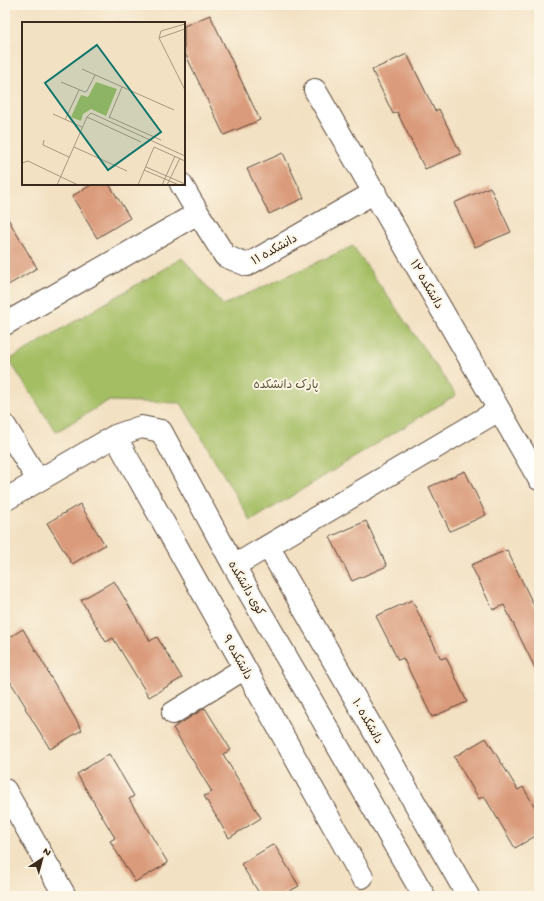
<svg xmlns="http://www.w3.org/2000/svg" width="544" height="901" font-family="'Gochi Hand','Playpen Sans Arabic',sans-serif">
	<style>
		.green { fill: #a4be64; stroke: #707441 }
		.building { fill: #da9b7c }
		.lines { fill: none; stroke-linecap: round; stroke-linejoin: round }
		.minor-casing { stroke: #574537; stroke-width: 24 }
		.minor { stroke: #fff; stroke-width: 22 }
		.labels { text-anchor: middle; stroke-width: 4; stroke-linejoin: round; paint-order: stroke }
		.street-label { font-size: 12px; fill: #3b2a1e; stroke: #fcf5e5 }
		.park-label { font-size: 12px; fill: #5a5633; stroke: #fcf5e5 }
		.inset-road { fill: none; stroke: #a99881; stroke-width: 1 }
		.view { fill: #0f766e; fill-opacity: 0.15; stroke: #0f766e; stroke-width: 2 }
		.inset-edge { fill: none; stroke: #3b2a1e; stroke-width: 2 }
	</style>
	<rect width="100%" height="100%" fill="#fcf5e5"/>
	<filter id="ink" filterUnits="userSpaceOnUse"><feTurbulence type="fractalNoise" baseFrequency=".025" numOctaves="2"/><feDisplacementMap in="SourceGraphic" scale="8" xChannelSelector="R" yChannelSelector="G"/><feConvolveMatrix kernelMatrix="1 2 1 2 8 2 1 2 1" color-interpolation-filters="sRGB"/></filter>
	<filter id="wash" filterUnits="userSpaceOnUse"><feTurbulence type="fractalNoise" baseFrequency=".012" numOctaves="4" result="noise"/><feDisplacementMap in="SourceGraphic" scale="16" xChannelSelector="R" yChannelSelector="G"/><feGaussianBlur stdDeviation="0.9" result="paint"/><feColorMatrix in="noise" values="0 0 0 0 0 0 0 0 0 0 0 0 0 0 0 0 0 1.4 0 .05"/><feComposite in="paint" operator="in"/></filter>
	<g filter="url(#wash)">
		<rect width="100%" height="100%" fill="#f3e1c3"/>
		<!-- green -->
		<path class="green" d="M353 246 456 395 251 521 181 403 108 401 56 432 9 360 182 258 223 305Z"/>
		<g id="blocks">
			<!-- building -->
			<path class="building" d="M210 15 260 120 224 135 184 51V26Z
				M407 54 435 111 439 109 461 154 425 169 397 112 393 114 372 70Z
				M283 153 304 198 269 214 247 169Z
				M93 184H109L130 218 97 238 72 196Z
				M490 187 511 232 475 247 454 203Z
				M5 214 37 268 5 287Z
				M465 471 486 515 450 531 429 487Z
				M80 504 105 545 72 564 47 523Z
				M366 521 387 566 352 581 330 537Z
				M507 550 539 616V676L504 605 493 610 471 565Z
				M114 581 150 641 157 637 182 678 149 697 113 638 106 642 81 600Z
				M412 600 441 659 446 657 467 702 432 717 403 658 398 660 376 616Z
				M23 629 48 671H47L82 730 50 749 25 708 26 707 5 673V640Z
				M205 708 231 750 223 754 261 818 229 838 204 796 212 792 173 728Z
				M486 738 518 790 523 787 539 814V834L515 848 484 796 479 799 454 757Z
				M109 754 134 796 129 799 168 863 135 882 110 841 115 838 77 774Z
				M274 844 299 886 281 896H261L241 864Z"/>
		</g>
	</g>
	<g filter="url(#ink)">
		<use href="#blocks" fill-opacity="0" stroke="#574537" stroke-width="1"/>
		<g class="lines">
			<defs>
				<path id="minor" d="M315 90 539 479
					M181 184 198 213 225 256 247 265 375 192
					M5 324 198 213
					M5 426 38 480
					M115 436 362 877
					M5 500 115 436 141 427 161 431 234 566 424 896
					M268 546 468 896
					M234 566 499 410
					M173 713 245 668
					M5 790 65 896"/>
			</defs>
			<!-- minor casing -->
			<use href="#minor" class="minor-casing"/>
			<!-- minor -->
			<use href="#minor" class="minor"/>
		</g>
	</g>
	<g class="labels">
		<!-- street labels -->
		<g class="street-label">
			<text transform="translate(274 249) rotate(-29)" y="4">دانشکده ۱۱</text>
			<text transform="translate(427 284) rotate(60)" y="4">دانشکده ۱۲</text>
			<text transform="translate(247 588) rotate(60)" y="4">کوی دانشکده</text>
			<text transform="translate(238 657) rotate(61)" y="4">دانشکده ۹</text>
			<text transform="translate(368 721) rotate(60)" y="4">دانشکده ۱۰</text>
		</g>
		<!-- park labels -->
		<g class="park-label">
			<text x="286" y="388">پارک دانشکده</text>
		</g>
	</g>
	<!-- overview -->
	<g transform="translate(22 22)">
		<rect width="163" height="163" fill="#f3e1c3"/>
		<path d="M74 60 95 67 84 94 69 87 61 92 59 99 49 95 59 73 66 75Z" fill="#a4be64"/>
		<path class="inset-road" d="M163 7 137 16 163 68M137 16 139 9 163 2M60 47 152 88M39 60 63 70 65 69 73 53M31 92 60 105M65 95 119 120M87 95 139 118M87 96 100 65M43 98 57 68M22 118 21 123 47 135M52 125 105 149M0 141 6 139 56 163M124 145 163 162M122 148 157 163M35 163 65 95 69 91 163 134M116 163 132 125 163 139M140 163 153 134M145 163 158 136"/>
		<path class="view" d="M75 23 139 110 86 148 23 61Z"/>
		<rect width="163" height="163" class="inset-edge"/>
	</g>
	<!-- margin -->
	<rect width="544" height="901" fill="none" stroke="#fcf5e5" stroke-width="20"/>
	<!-- north arrow -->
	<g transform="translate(42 859) rotate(36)" stroke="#fcf5e5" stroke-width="3" paint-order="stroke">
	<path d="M0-3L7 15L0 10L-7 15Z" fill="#3b2a1e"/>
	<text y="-6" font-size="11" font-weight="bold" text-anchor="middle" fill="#3b2a1e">N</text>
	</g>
</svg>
